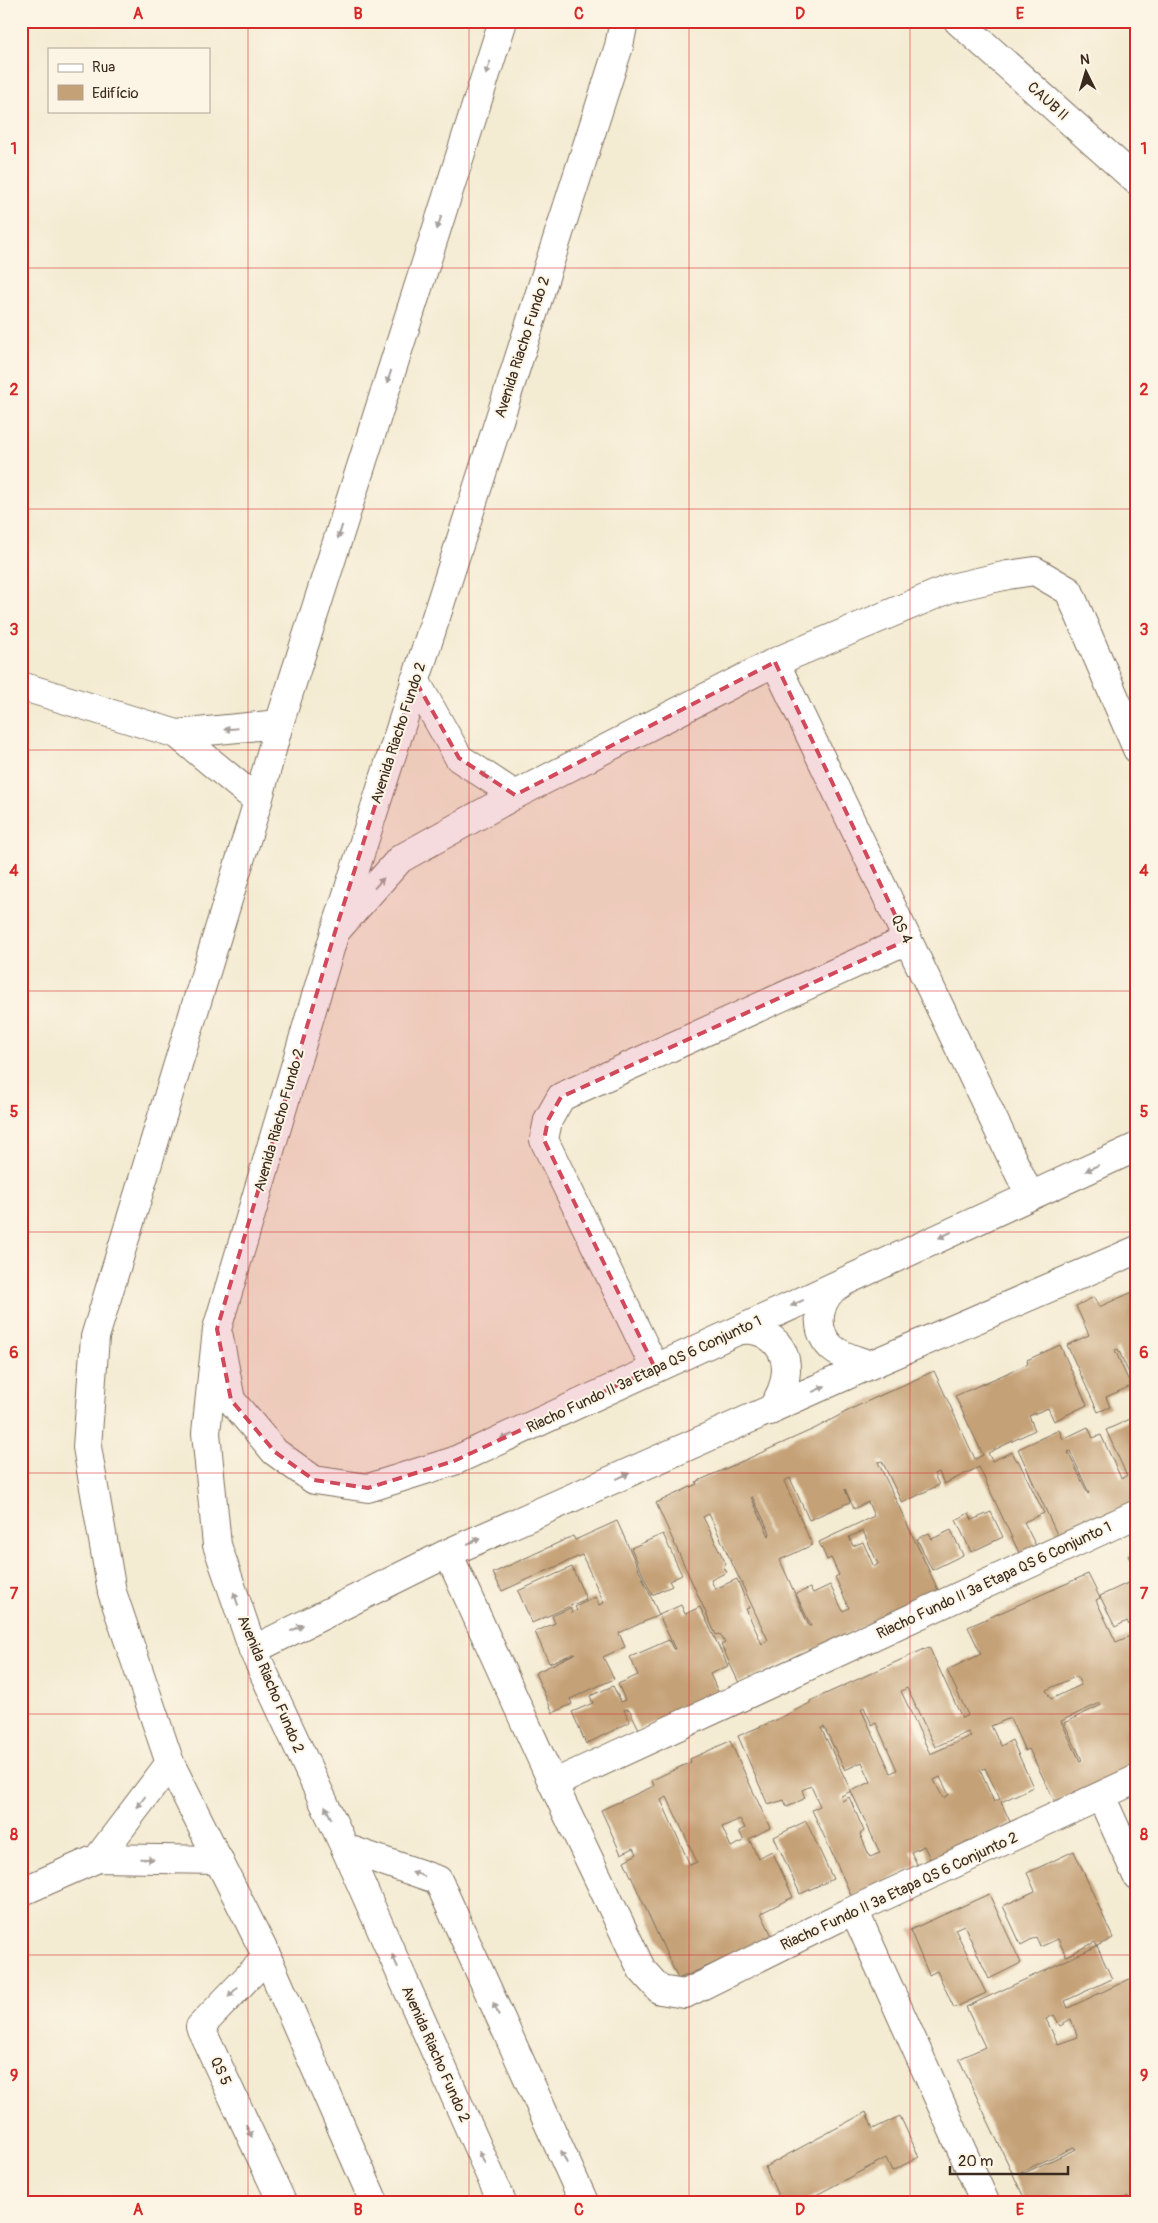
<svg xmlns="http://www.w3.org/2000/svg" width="1158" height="2223" font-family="Pangolin,sans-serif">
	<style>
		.building { fill: #c5a177; fill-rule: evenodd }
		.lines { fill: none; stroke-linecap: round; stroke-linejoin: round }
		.minor-casing { stroke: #7c6e5d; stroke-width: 30 }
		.major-casing { stroke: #7c6e5d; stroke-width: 30 }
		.minor { stroke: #fff; stroke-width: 28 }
		.major { stroke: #fff; stroke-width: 28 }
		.oneway { fill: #a79f9a }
		.marked { fill: #d1495b; fill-opacity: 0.2; stroke: #d1495b; stroke-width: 4; stroke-dasharray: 10 6; stroke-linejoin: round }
		.grid { fill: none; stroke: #d62828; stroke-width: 1; stroke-opacity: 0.55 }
		.labels { text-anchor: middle; stroke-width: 4; stroke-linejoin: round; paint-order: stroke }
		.street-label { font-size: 15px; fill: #3b2a1e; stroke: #fcf5e5 }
		.neatline { fill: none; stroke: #d62828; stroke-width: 2 }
		.grid-label { font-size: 16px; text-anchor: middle; font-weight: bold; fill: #d62828 }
	</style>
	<rect width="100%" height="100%" fill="#fcf5e5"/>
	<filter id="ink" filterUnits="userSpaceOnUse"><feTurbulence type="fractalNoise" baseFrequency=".02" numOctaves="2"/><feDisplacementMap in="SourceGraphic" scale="10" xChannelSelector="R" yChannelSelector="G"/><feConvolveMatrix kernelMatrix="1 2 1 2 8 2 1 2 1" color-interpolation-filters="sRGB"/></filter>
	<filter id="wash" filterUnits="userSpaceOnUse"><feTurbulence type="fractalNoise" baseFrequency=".0096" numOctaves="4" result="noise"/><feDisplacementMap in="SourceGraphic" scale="20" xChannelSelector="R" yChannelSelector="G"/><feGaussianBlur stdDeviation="1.12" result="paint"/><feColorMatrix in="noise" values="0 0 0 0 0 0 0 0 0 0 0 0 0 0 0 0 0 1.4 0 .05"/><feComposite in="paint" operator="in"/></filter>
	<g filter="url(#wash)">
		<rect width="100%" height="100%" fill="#f4ebd3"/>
		<g id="blocks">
			<!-- building -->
			<path class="building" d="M1137 1290V1391L1118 1349 1115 1350 1131 1386 1106 1397 1110 1407 1098 1412 1067 1345 1089 1335 1076 1306 1094 1297 1099 1307Z
				M1060 1345 1087 1405 1054 1421 1048 1408 1029 1416 1035 1430 988 1453 992 1461 1012 1452 1017 1461 1018 1460 1044 1513 1024 1522 1037 1548 1020 1555 979 1467 944 1484 939 1472 934 1474 939 1485 902 1503 882 1461 878 1462 939 1592 739 1683 721 1645 725 1643 720 1634 716 1635 656 1503 697 1484 696 1482 816 1428 853 1408 934 1371 975 1459 983 1455 955 1396 1028 1364 1027 1360ZM790 1478 809 1520 850 1502 845 1489 854 1509 868 1502 874 1516 819 1542 827 1560 831 1558 839 1575 835 1577 849 1608 843 1611 830 1585 813 1593 810 1588 796 1594 811 1626H809L780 1560 812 1545 784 1481ZM752 1496 770 1533 769 1536 751 1497ZM709 1514 768 1640 762 1644 746 1609 749 1608 737 1579 715 1589 711 1580 727 1572 723 1566 726 1564 703 1517ZM863 1531 878 1564 874 1567 863 1542 853 1546 849 1537Z
				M1137 1416V1501L1059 1539 1018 1449 1059 1430 1063 1439 1088 1427 1093 1438 1101 1435 1121 1478 1127 1476 1106 1430ZM1070 1451 1089 1493 1088 1494 1068 1452Z
				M991 1512 1003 1537 971 1552 956 1520 969 1513 972 1520Z
				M617 1521 659 1615 619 1633 625 1647 603 1657 614 1679 570 1699 572 1704 553 1713 535 1673 576 1653 549 1663 535 1632 555 1623 552 1616 570 1608 572 1613 577 1610 575 1607 595 1597 599 1605 604 1603 582 1555 502 1591 493 1573 573 1536 575 1540Z
				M951 1530 963 1555 932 1570 917 1539 929 1533 932 1539Z
				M663 1534 682 1575 669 1581 672 1586 652 1595 631 1548Z
				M1137 1552V1573L1128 1556Z
				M572 1567 586 1599 532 1623 518 1591Z
				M1088 1574 1100 1598 1096 1600 1116 1642 1137 1633V1768L1055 1802 1031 1753 1029 1749 1025 1751 1010 1718 991 1726 1001 1746 1012 1740 1033 1787 1001 1802 1011 1824 931 1861 924 1846 911 1852 917 1864 914 1867 852 1897 812 1810 820 1806 811 1786 802 1790 805 1798 794 1804 787 1807 784 1800 768 1805 738 1736 776 1720 810 1703V1701L929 1647 962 1718 968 1715 947 1670 981 1654 968 1627ZM1077 1676 1081 1685 1051 1699 1046 1690ZM907 1688 935 1747 968 1732 971 1736 930 1754 901 1691ZM1100 1703 1101 1705 1064 1723 1082 1760 1080 1761 1061 1721ZM864 1707 872 1725 876 1723 897 1770 891 1773 861 1709ZM824 1727 845 1770 862 1762 871 1782 851 1791 880 1853 870 1857 860 1834 864 1831 849 1797 842 1801 841 1796 851 1791 821 1728ZM985 1768 1000 1799 994 1802 980 1770ZM940 1777 949 1795 943 1798 934 1780Z
				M1132 1581 1137 1590V1621L1129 1625 1127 1621 1115 1627 1100 1596Z
				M681 1605 685 1614 700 1607 728 1666 710 1674 719 1694 639 1729 629 1709 624 1710 630 1722 586 1744 572 1712 593 1703 590 1696 613 1686 621 1702 625 1700 618 1684 638 1675 630 1657 669 1640 673 1649H675L659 1615Z
				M730 1741 770 1828 749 1839 758 1858 772 1851 793 1897 761 1913 773 1938 678 1979 624 1861 637 1854 634 1848 621 1854 601 1810 654 1786 652 1780 691 1762 690 1759ZM667 1797 697 1862 690 1865 661 1800ZM740 1819 745 1828 739 1831 744 1841 731 1847 722 1827Z
				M806 1821 833 1879 800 1894 774 1837Z
				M1137 1822V1871L1119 1830Z
				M1074 1851 1113 1938 1097 1946 1095 1942 1066 1956 1058 1939 1040 1947 1036 1937 1021 1945 1003 1906 1035 1891 1027 1873Z
				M989 1894 1021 1963 989 1979 964 1925 955 1929 986 1993 954 2008 937 1971 929 1975 910 1930Z
				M1097 1946 1112 1979 1065 2001 1068 2008 1134 1977 1137 1982V2202H1131L1128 2196 1114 2202H1026L959 2059 985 2047 966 2007ZM1054 2015 1060 2026 1071 2020 1078 2037 1058 2044 1046 2019ZM1074 2147 1076 2149 1022 2174 1021 2172Z
				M866 2112 873 2129 900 2116 919 2157 892 2171 886 2158 803 2202H781L765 2167Z"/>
		</g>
	</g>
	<g filter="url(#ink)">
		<use href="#blocks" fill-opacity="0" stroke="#7c6e5d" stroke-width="1"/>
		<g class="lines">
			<defs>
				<path id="minor" d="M958 21 1137 181
					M775 662 1030 1196
					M21 686 177 734
					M515 795 775 662 951 588 1008 575 1035 571 1069 591 1137 749
					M258 801 177 734 279 724
					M335 932 400 859 515 795 459 758 415 680
					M841 1284C818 1296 812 1329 831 1347 841 1357 858 1360 870 1365
					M735 1332C746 1328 758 1330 768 1336 796 1354 787 1389 770 1411
					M219 1337 231 1400 275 1452 314 1480 368 1488 454 1461 1137 1147
					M655 1368 544 1140 548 1120 561 1097 907 940
					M448 1553 553 1784 642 1970 660 1990 685 1994 854 1910 1137 1779
					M253 1650 448 1553 870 1365 1137 1250
					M553 1784 1137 1514
					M1101 1796 1137 1876
					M345 1848 438 1880 584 2202
					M98 1858 170 1763
					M21 1892 98 1858 219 1860
					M854 1910 985 2202
					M267 1957 200 2027 282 2202"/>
				<path id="major" d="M374 2202 267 1957 170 1763 112 1592 87 1447 95 1337 258 801 279 724 503 21
					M502 2202 345 1848 253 1650 217 1545 206 1433 217 1329 335 932 619 46 624 21"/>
			</defs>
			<!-- minor casing -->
			<use href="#minor" class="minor-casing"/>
			<!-- major casing -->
			<use href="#major" class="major-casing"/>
			<!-- minor -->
			<use href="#minor" class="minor"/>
			<!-- major -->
			<use href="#major" class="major"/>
		</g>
		<!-- one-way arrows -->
		<defs><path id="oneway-solid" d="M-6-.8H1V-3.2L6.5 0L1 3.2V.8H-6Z" transform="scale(1.25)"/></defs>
		<g class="oneway">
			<use href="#oneway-solid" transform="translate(488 68) rotate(108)"/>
			<use href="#oneway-solid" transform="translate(439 223) rotate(108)"/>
			<use href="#oneway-solid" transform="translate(389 377) rotate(108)"/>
			<use href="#oneway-solid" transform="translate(340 532) rotate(108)"/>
			<use href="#oneway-solid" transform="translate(231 729) rotate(175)"/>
			<use href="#oneway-solid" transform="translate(486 776) rotate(-146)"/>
			<use href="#oneway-solid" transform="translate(379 883) rotate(-48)"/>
			<use href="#oneway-solid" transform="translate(1092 1168) rotate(155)"/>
			<use href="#oneway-solid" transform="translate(945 1235) rotate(155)"/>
			<use href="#oneway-solid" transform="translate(797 1303) rotate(155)"/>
			<use href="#oneway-solid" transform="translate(819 1389) rotate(-25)"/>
			<use href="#oneway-solid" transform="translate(506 1437) rotate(155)"/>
			<use href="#oneway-solid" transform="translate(623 1476) rotate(-24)"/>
			<use href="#oneway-solid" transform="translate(474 1541) rotate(-24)"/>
			<use href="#oneway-solid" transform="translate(236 1599) rotate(-109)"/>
			<use href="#oneway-solid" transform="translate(297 1628) rotate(-27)"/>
			<use href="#oneway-solid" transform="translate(141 1802) rotate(127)"/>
			<use href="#oneway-solid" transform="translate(328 1812) rotate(-115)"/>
			<use href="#oneway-solid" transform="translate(147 1859) rotate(1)"/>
			<use href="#oneway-solid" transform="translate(418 1874) rotate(-161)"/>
			<use href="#oneway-solid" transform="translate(395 1961) rotate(-114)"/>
			<use href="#oneway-solid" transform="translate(233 1992) rotate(134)"/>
			<use href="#oneway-solid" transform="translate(496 2009) rotate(-114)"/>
			<use href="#oneway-solid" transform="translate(249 2131) rotate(65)"/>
			<use href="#oneway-solid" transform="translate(482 2157) rotate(-114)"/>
			<use href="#oneway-solid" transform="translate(564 2157) rotate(-114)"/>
		</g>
	</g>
	<!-- marked area -->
	<path class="marked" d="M775 662 907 940 561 1097 548 1120 544 1140 655 1368 454 1461 368 1488 314 1480 275 1452 231 1400 217 1329 335 932 415 680 459 758 515 795Z"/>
	<!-- grid -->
	<path class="grid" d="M248 21V2202M469 21V2202M689 21V2202M910 21V2202M21 268H1137M21 509H1137M21 750H1137M21 991H1137M21 1232H1137M21 1473H1137M21 1714H1137M21 1955H1137"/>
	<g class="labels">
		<!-- street labels -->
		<g class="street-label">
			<text transform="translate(1048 101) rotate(42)" y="5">CAUB II</text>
			<text transform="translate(522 347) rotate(-72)" y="5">Avenida Riacho Fundo 2</text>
			<text transform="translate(398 733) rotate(-72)" y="5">Avenida Riacho Fundo 2</text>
			<text transform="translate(902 929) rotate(64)" y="5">QS 4</text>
			<text transform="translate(279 1120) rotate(-74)" y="5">Avenida Riacho Fundo 2</text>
			<text transform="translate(644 1374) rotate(-25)" y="5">Riacho Fundo II 3ª Etapa QS 6 Conjunto 1</text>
			<text transform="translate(994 1580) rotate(-25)" y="5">Riacho Fundo II 3ª Etapa QS 6 Conjunto 1</text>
			<text transform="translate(271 1684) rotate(67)" y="5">Avenida Riacho Fundo 2</text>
			<text transform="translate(899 1891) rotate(-25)" y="5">Riacho Fundo II 3ª Etapa QS 6 Conjunto 2</text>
			<text transform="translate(436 2054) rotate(66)" y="5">Avenida Riacho Fundo 2</text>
			<text transform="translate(221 2071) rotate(65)" y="5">QS 5</text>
		</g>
	</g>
	<!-- margin -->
	<rect width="1158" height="2223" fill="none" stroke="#fcf5e5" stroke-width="55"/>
	<!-- legend -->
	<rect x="48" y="48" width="162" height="65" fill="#fcf5e5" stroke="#afa495"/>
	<rect x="58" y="64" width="25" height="8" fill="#ffffff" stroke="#afa495"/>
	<text x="92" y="72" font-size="15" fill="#3b2a1e">Rua</text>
	<rect x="58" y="85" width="25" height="15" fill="#c5a177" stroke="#afa495"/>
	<text x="92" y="98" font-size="15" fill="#3b2a1e">Edifício</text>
	<!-- north arrow -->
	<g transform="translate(1086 72) rotate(355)" stroke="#fcf5e5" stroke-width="4" paint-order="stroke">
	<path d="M0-4L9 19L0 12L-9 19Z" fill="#3b2a1e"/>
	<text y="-8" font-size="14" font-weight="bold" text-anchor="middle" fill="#3b2a1e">N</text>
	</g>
	<!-- scale -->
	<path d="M950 2166v8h118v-8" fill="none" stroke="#3b2a1e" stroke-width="2.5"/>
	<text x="958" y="2166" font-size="15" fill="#3b2a1e" stroke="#fcf5e5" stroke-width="4" paint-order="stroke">20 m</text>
	<rect x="28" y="28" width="1102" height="2168" class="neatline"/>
	<g class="grid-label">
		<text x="138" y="19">A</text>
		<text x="358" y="19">B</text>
		<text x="579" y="19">C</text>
		<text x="800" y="19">D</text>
		<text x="1020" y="19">E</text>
		<text x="14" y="154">1</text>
		<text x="1144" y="154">1</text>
		<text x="14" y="395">2</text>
		<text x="1144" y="395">2</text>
		<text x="14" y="635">3</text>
		<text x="1144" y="635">3</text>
		<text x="14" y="876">4</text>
		<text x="1144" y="876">4</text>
		<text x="14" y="1117">5</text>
		<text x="1144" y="1117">5</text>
		<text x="14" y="1358">6</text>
		<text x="1144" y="1358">6</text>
		<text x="14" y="1599">7</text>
		<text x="1144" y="1599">7</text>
		<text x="14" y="1840">8</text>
		<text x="1144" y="1840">8</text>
		<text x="14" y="2081">9</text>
		<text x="1144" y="2081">9</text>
		<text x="138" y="2215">A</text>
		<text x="358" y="2215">B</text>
		<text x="579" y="2215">C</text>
		<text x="800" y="2215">D</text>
		<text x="1020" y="2215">E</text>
	</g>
</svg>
